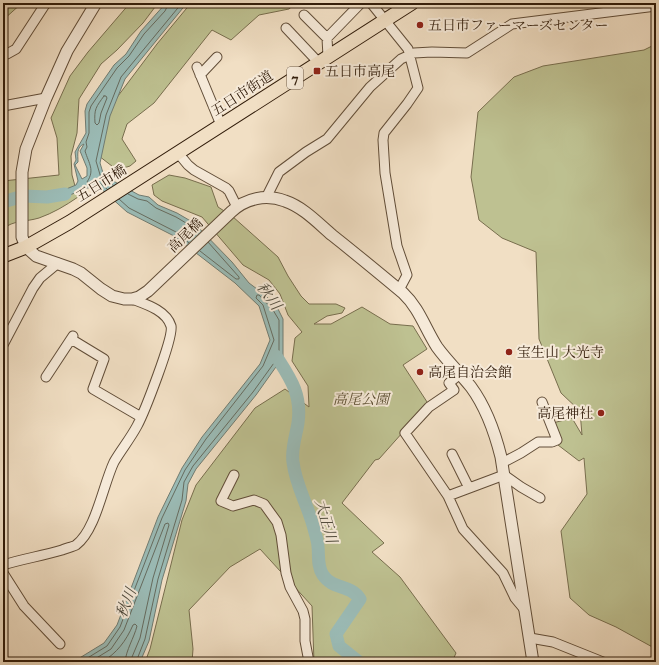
<svg xmlns="http://www.w3.org/2000/svg" width="659" height="665" font-family="'IM FELL Great Primer','Noto Serif JP',serif">
	<style>
		.green { fill: #bec191; stroke: #786e4e }
		.water { fill: #9bbcb7; stroke: #717c72; fill-rule: evenodd }
		.lines { fill: none; stroke-linecap: round; stroke-linejoin: round }
		.shore { stroke: #666c60; stroke-width: 1 }
		.river { stroke: #9bbcb7; stroke-width: 13 }
		.minor-casing { stroke: #614d38; stroke-width: 11 }
		.tertiary-casing { stroke: #614d38; stroke-width: 13 }
		.primary-casing { stroke: #311c0a; stroke-width: 15 }
		.minor { stroke: #f6ead9; stroke-width: 9 }
		.tertiary { stroke: #f6ead9; stroke-width: 11 }
		.primary { stroke: #f1dfc4; stroke-width: 13 }
		.poi-dot { fill: #8f2418; stroke: #f6ead9; stroke-width: 1.5 }
		.labels { text-anchor: middle; stroke-width: 4; stroke-linejoin: round; paint-order: stroke }
		.shield { fill: #f6ead9; stroke: #6c5a48; stroke-width: 1 }
		.shield-label { font-size: 13px; font-weight: bold; fill: #311c0a }
		.poi-label { font-size: 14px; fill: #311c0a; stroke: #f6ead9; text-anchor: start }
		.street-label { font-size: 14px; fill: #311c0a; stroke: #f6ead9 }
		.park-label { font-size: 14px; font-style: italic; fill: #5b4e32; stroke: #f6ead9 }
		.water-label { font-size: 15px; font-style: italic; fill: #514c3e; stroke: #f6ead9 }
	</style>
	<rect width="100%" height="100%" fill="#f1dfc4"/>
	<filter id="stains"><feTurbulence type="fractalNoise" baseFrequency=".005" numOctaves="4"/><feColorMatrix values="0 0 0 0 .2 0 0 0 0 .09 0 0 0 0 .02 0 0 0 .5 -.17"/></filter>
	<radialGradient id="worn" r=".72"><stop offset=".6" stop-color="#630" stop-opacity="0"/><stop offset="1" stop-color="#630" stop-opacity=".3"/></radialGradient>
	<!-- green -->
	<path class="green" d="M3 3H22L3 20Z
		M130 3H158L143 23 117 50 101 64 79 99 77 133 71 156 72 175 78 197C65 206 53 213 39 218 26 222 13 220 3 229V181L59 175 57 138 51 118 70 76 88 52Z
		M191 3H296L289 9 259 15 231 40 212 30 154 103 127 124 122 139 136 161 130 166 117 170 99 156 109 108 157 44Z
		M656 44V649L616 627 589 615 570 598 561 531 587 494 584 458 579 461 558 445 549 424 572 418 582 435 580 411 561 393 539 339 536 252 502 238 479 220 471 177 478 112 514 77 543 66 644 50Z
		M169 175 185 178 211 187 218 207 232 216 278 257 288 276 301 296 309 304H336L345 308 342 313 327 316 314 324H331L362 307 390 324 413 326 427 349 403 365 429 405 403 432 379 459 375 460 342 503 384 543 372 552 400 577 456 653 452 662H314L312 606 260 549 230 567 189 610 193 649 192 662H145L150 649 182 520 196 485 255 408 285 389 309 407 308 386 292 361 295 338 302 332 288 315 280 294 269 280 243 265 202 217 162 201 154 195 152 185Z"/>
	<!-- water -->
	<path class="water" d="M166 3H187L125 79 110 116 100 163 104 176 139 195 149 197 158 205 177 213 194 223 232 262 249 283 265 295 277 307 283 319V357L256 395 196 469 188 484 186 501 162 580 149 641 140 662H73L104 643 117 625 158 517 182 468 202 437 260 364 270 340 259 306 235 283 174 236 127 212 99 187 87 188 60 199 47 197 76 185 78 181 74 164 76 160 75 152 86 133 85 111 87 104 114 65 126 54 141 31ZM84 144 80 151 87 168V176L82 179 75 165 78 162C78 155 76 147 84 144Z"/>
	<g class="lines">
		<!-- shore -->
		<path class="shore" d="M104 96H106L107 98 101 113 99 123 97 125 95 123C94 109 96 107 104 96Z
			M113 185 101 178 96 161 106 115 121 77 182 3
			M107 189 100 183 89 184 87 182C95 170 89 164 85 151L87 147 86 142 89 133V112L91 106 117 68 129 56 144 34 165 11 169 3
			M128 194 138 199 147 201 156 208 176 217 191 226 199 233
			M119 199 129 208 176 232 189 243
			M200 251 236 279H239V277L208 242
			M81 662 107 646 120 627 162 518 185 470 206 439 263 366 274 340 263 305 256 298 257 295H259L273 310 279 320V356L253 392 193 466 184 482 182 500 158 579 145 639 136 662
			M90 662 111 649 124 630 165 524 168 523 169 525 153 578 140 638 132 657 131 662
			M102 662C117 653 126 641 133 625L135 624 137 626C134 638 126 650 125 662"/>
		<!-- river -->
		<path class="river" d="M3 202 23 196 47 197 65 194
			M276 356C290 378 302 394 298 423 296 436 291 449 293 462 295 481 304 498 310 516 313 524 315 532 317 540 320 551 316 565 323 575 333 590 350 584 360 599L336 634 339 646 359 662"/>
		<defs>
			<path id="minor" d="M371 3 408 49 418 88 407 104 384 133 383 140 385 173 397 246 407 275 399 290
				M304 15 327 38
				M286 28 319 63
				M3 55 7 54 16 49 46 3
				M328 57 327 38 361 3
				M197 67 221 125
				M200 75 217 57
				M3 106 46 98
				M178 153 188 165 194 170 226 188 229 191 237 207
				M266 198 279 172 306 152 327 139 370 87 401 59 414 53 432 52 467 53 512 24 656 6
				M71 339 104 359 93 389 141 417
				M3 345 33 288 40 278 58 263
				M460 374 449 383 454 390 429 407 405 433 448 496 463 529 503 573 515 598 525 610
				M46 377 73 336
				M452 454 469 488
				M502 463 521 453 538 442H552L557 440 542 402
				M234 475 221 501 233 506 254 500 264 504 277 522 281 535 286 573 290 587 303 611 305 619V641L309 662
				M448 496 504 475 521 487 540 498
				M3 565C22 559 42 556 62 550 66 548 73 547 76 545 96 530 103 485 114 462 121 450 130 439 137 426 144 413 174 337 171 326 166 310 145 304 132 299
				M3 573 24 606 60 644
				M530 638 553 642 603 662"/>
			<path id="tertiary" d="M96 3 67 51 46 98 26 149 22 172V237L26 247 36 256 73 269 81 273 101 289 112 296 124 299H132L139 297 148 291 231 212C246 198 266 194 285 201 303 207 318 223 332 235 356 254 379 273 403 293 419 308 425 328 437 347 447 361 460 373 471 387 485 406 495 433 501 457L533 662"/>
			<path id="primary" d="M3 256 26 247 70 222 412 3"/>
		</defs>
		<!-- minor casing -->
		<use href="#minor" class="minor-casing"/>
		<!-- tertiary casing -->
		<use href="#tertiary" class="tertiary-casing"/>
		<!-- primary casing -->
		<use href="#primary" class="primary-casing"/>
		<!-- minor -->
		<use href="#minor" class="minor"/>
		<!-- tertiary -->
		<use href="#tertiary" class="tertiary"/>
		<!-- primary -->
		<use href="#primary" class="primary"/>
	</g>
	<!-- markers -->
	<g class="poi-dot">
		<circle cx="420" cy="25" r="4"/>
		<rect x="313" y="67" width="8" height="8" rx="2"/>
		<circle cx="509" cy="352" r="4"/>
		<circle cx="420" cy="372" r="4"/>
		<circle cx="601" cy="413" r="4"/>
	</g>
	<g class="labels">
		<!-- shield labels -->
		<rect class="shield" x="287" y="67" width="16" height="22" rx="3"/>
		<g class="shield-label">
			<text x="295" y="83">7</text>
		</g>
		<!-- poi labels -->
		<g class="poi-label">
			<text x="428" y="30">五日市ファーマーズセンター</text>
			<text x="325" y="76">五日市高尾</text>
			<text x="517" y="357">宝生山 大光寺</text>
			<text x="428" y="377">高尾自治会館</text>
			<text x="593" y="418" text-anchor="end">高尾神社</text>
		</g>
		<!-- street labels -->
		<g class="street-label">
			<text transform="translate(242 93) rotate(-33)" y="5">五日市街道</text>
			<text transform="translate(101 183) rotate(-32)" y="5">五日市橋</text>
			<text transform="translate(185 235) rotate(-44)" y="5">高尾橋</text>
		</g>
		<!-- park labels -->
		<g class="park-label">
			<text x="361" y="404">高尾公園</text>
		</g>
		<!-- water labels -->
		<g class="water-label">
			<text transform="translate(269 296) rotate(54)" y="5">秋川</text>
			<text transform="translate(326 521) rotate(74)" y="5">大正川</text>
			<text transform="translate(126 603) rotate(-69)" y="5">秋川</text>
		</g>
	</g>
	<!-- margin -->
	<rect width="659" height="665" fill="none" stroke="#f1dfc4" stroke-width="16"/>
	<rect x="4" y="4" width="651" height="657" fill="none" stroke="#311c0a" stroke-width="2"/>
	<rect x="8" y="8" width="643" height="649" fill="none" stroke="#311c0a"/>
	<rect width="100%" height="100%" filter="url(#stains)"/>
	<rect width="100%" height="100%" fill="url(#worn)"/>
</svg>
